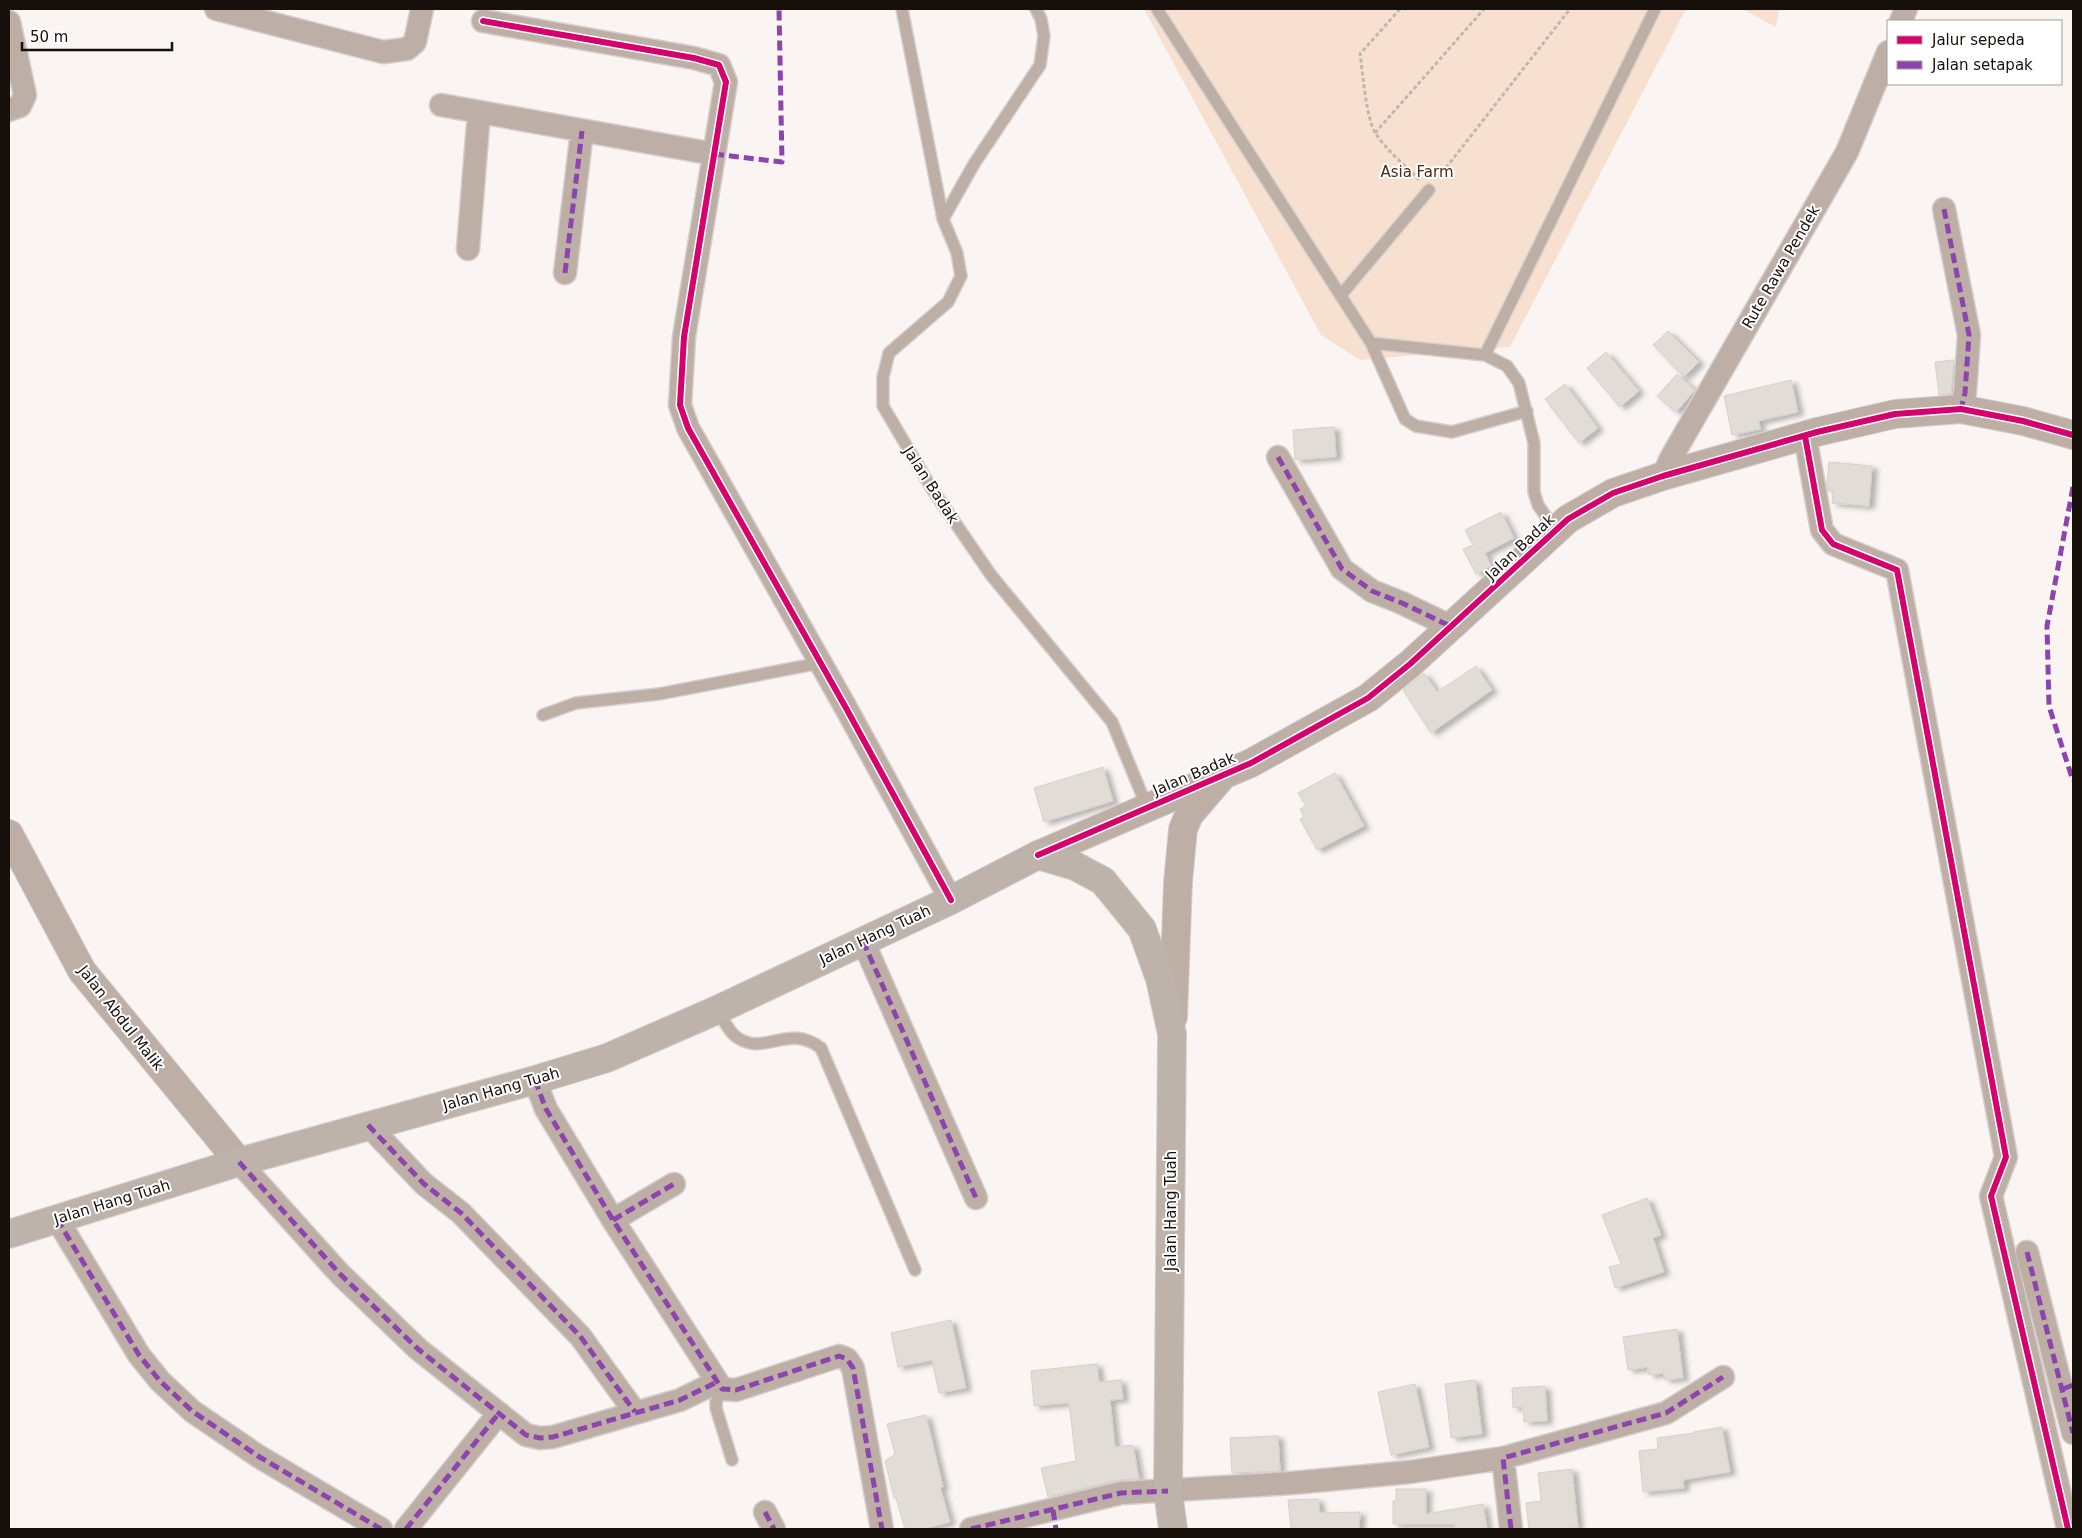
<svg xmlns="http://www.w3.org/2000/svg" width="2082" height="1538" font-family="'DejaVu Sans',sans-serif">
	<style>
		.green { fill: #f8e0d0 }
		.building { fill: #e2dcd7; stroke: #d6d0cb; filter: url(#shadow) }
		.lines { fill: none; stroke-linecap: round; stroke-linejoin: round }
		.service-casing { stroke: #d5d0ce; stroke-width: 14 }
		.minor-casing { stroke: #d5d0ce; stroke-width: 25 }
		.tertiary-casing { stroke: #d5d0ce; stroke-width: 30 }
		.primary-casing { stroke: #d5d0ce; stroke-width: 30 }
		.path { stroke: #c1b7b0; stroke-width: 3; stroke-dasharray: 4 2.5; stroke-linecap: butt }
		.service { stroke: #beafa6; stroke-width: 11 }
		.minor { stroke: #beafa6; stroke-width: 22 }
		.tertiary { stroke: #beafa6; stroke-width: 28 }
		.primary { stroke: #beb3ab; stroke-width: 28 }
		.quiet { stroke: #8e44ad; stroke-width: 5; stroke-dasharray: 10 5; stroke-linecap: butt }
		.cycleway-casing { stroke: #fff; stroke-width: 9 }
		.cycleway { stroke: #d6006c; stroke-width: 6 }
		.labels { text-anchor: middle; stroke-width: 4; stroke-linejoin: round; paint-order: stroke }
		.park-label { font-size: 15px; fill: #4b2b14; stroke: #fff }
		.street-label { font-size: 15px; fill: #170f0a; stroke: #fff }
	</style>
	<defs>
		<filter id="shadow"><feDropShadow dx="5.5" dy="3" stdDeviation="2.5" flood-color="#0004"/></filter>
	</defs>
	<rect width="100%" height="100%" fill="#faf5f2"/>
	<!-- green -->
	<path class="green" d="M1144 9H1686L1510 347 1360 360 1321 335Z
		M1742 9H1779L1776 27Z"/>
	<!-- building -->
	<path class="building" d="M1668 331 1699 362 1684 377 1653 345Z
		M1606 352 1639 391 1620 407 1587 368Z
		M1954 360 1951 394 1939 395 1935 362Z
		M1677 374 1695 390 1676 412 1657 396Z
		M1791 380 1798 412 1758 421 1761 429 1732 435 1724 396Z
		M1565 384 1598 428 1579 443 1545 399Z
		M1334 427 1336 457 1295 460 1293 430Z
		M1829 462 1872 466 1869 506 1832 503 1833 491H1828L1827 483Z
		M1501 512 1514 538 1485 553 1491 566 1476 574 1463 549 1473 545 1465 530Z
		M1476 666 1492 690 1431 733 1403 690 1424 673 1437 692Z
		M1103 767 1113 801 1044 822 1034 788Z
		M1335 773 1364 826 1317 850 1300 819 1304 817 1300 809 1306 806 1298 793Z
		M1647 1198 1661 1235 1653 1238 1664 1272 1615 1288 1609 1267 1621 1264 1602 1215Z
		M951 1320 966 1388 939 1393 932 1360 898 1367 891 1333Z
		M1677 1329 1683 1378 1665 1380 1664 1373 1649 1375 1648 1367 1628 1370 1623 1337Z
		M1097 1364 1099 1382 1121 1380 1123 1399 1110 1400 1115 1447 1133 1445 1139 1479 1118 1480 1048 1497 1041 1468 1076 1461 1069 1403 1034 1406 1031 1371Z
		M1475 1380 1482 1434 1451 1438 1445 1384Z
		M1415 1384 1429 1447 1391 1455 1378 1392Z
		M1545 1386 1547 1421 1524 1422 1523 1407 1513 1408 1512 1388Z
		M926 1415 943 1487H940L950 1522 924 1529H905L896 1498H894L885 1461 895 1454 887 1424Z
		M1722 1427 1730 1472 1683 1480 1684 1488 1643 1492 1639 1451 1658 1449 1657 1438 1694 1433V1432Z
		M1278 1436 1280 1471 1232 1473 1230 1438Z
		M1572 1469 1578 1528 1529 1529 1526 1503 1541 1501 1538 1473Z
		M1396 1489H1426V1514L1483 1504 1487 1529H1455L1454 1524H1393V1501H1396Z
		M1318 1499 1320 1513 1360 1512 1359 1529H1291L1288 1500Z"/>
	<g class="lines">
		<defs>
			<path id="service" d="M902 9 943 219 957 253 961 276 948 302 889 353 883 377V406L932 489 991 575 1112 722 1147 807
				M1157 9 1371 343 1405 419 1416 426 1452 432 1527 411
				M943 219 974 164 1040 65 1044 36 1041 19 1036 9
				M1341 295 1429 190
				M1371 343 1485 355 1507 366 1519 383 1534 443V492L1538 505 1556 531
				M1485 355 1655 9
				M543 715 576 703 659 694 820 663
				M717 1010C723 1018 729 1033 738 1038 765 1056 788 1023 821 1048L915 1270
				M722 1389 716 1402V1408L732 1460"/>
			<path id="minor" d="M216 9 383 52 407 49 415 42 422 9
				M483 21 694 58 719 65 726 82 684 337 680 405 688 428 846 708 951 900
				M1901 21 1906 9
				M9 22 25 95 20 106 9 110
				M441 105 714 154
				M1944 209 1969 335 1965 393 1961 409
				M468 249 479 112
				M565 273 582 131
				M1805 436 1822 530 1833 544 1897 570 2006 1157 1991 1196 2068 1529
				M1278 457 1342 569 1372 591 1402 603 1452 627
				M1663 476 1671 458 1847 152 1888 52
				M863 941 976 1198
				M535 1080 546 1109 613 1220 722 1389 736 1390 839 1356 847 1359 853 1368 882 1529
				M368 1125 424 1184 461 1213 580 1336 635 1412
				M239 1162 340 1274 418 1349 526 1435 540 1438 553 1437 680 1400 717 1382
				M57 1219 139 1355 160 1381 192 1411 258 1456 381 1529
				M613 1220 674 1184
				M2027 1252 2073 1433
				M1503 1458 1511 1529
				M765 1512 774 1529
				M406 1529 499 1413
				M971 1529 1121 1493 1292 1483 1410 1472 1503 1458 1666 1413 1723 1377"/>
			<path id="tertiary" d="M9 834 82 971 239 1162
				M1038 855 1251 763 1368 698 1410 664 1568 519 1613 493 1663 476 1817 432 1895 414 1961 409 2023 421 2073 435
				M1173 1017 1178 882 1183 829 1189 815 1219 780"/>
			<path id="primary" d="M9 1234 239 1162 535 1080 607 1058 717 1010 951 900 1038 855 1075 866 1103 881 1142 929 1160 979 1172 1034 1168 1491 1173 1529"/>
		</defs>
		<!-- service casing -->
		<use href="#service" class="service-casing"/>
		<!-- minor casing -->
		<use href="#minor" class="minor-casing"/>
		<!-- tertiary casing -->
		<use href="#tertiary" class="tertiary-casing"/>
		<!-- primary casing -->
		<use href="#primary" class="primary-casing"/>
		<!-- path -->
		<path class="path" d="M1400 9 1360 54C1363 73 1366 120 1376 134 1387 151 1405 165 1419 180
			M1375 133 1484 9
			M1438 178 1570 9"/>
		<!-- service -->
		<use href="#service" class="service"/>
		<!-- minor -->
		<use href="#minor" class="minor"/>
		<!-- tertiary -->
		<use href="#tertiary" class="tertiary"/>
		<!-- primary -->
		<use href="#primary" class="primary"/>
		<!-- quiet -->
		<path class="quiet" d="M714 154 782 162 779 9
			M1944 209 1969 335 1965 393 1961 409
			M565 273 582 131
			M1278 457 1342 569 1372 591 1402 603 1452 627
			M2073 487 2047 626 2049 706 2073 781
			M863 941 976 1198
			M535 1080 546 1109 613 1220 722 1389 736 1390 839 1356 847 1359 853 1368 882 1529
			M368 1125 424 1184 461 1213 580 1336 635 1412
			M239 1162 340 1274 418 1349 526 1435 540 1438 553 1437 680 1400 717 1382
			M57 1219 139 1355 160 1381 192 1411 258 1456 381 1529
			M613 1220 674 1184
			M2027 1252 2073 1433
			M2063 1389 2073 1385
			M1053 1510 1056 1529
			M765 1512 774 1529
			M406 1529 499 1413
			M971 1529 1121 1493 1168 1491
			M1511 1529 1503 1458 1666 1413 1723 1377"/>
		<defs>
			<path id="cycleway" d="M483 21 694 58 719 65 726 82 684 337 680 405 688 428 846 708 951 900
				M1805 436 1822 530 1833 544 1897 570 2006 1157 1991 1196 2068 1529
				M1038 855 1251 763 1368 698 1410 664 1568 519 1613 493 1663 476 1817 432 1895 414 1961 409 2023 421 2073 435"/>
		</defs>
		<!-- cycleway casing -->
		<use href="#cycleway" class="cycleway-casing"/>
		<!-- cycleway -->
		<use href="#cycleway" class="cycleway"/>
	</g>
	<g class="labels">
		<!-- park labels -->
		<g class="park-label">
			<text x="1417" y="177">Asia Farm</text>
		</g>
		<!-- street labels -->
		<g class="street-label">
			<text transform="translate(1781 267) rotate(-60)" y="5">Rute Rawa Pendek</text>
			<text transform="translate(931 485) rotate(57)" y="5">Jalan Badak</text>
			<text transform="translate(1520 547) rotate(-43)" y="5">Jalan Badak</text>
			<text transform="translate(1194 774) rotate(-23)" y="5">Jalan Badak</text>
			<text transform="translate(875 935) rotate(-25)" y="5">Jalan Hang Tuah</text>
			<text transform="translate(121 1018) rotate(52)" y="5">Jalan Abdul Malik</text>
			<text transform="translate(501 1089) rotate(-16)" y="5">Jalan Hang Tuah</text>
			<text transform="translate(112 1202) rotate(-17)" y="5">Jalan Hang Tuah</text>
			<text transform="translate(1171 1211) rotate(-90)" y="5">Jalan Hang Tuah</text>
		</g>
	</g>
	<!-- border -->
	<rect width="2082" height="1538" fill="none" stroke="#170f0a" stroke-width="20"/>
	<!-- legend -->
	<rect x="1887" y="20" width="175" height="65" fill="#ffffff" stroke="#a29f9d"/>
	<rect x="1897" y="36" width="25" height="8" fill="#d6006c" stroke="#a29f9d"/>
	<text x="1932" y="45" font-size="15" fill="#170f0a">Jalur sepeda</text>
	<rect x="1897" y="61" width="25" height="8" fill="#8e44ad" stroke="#a29f9d"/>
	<text x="1932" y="70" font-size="15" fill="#170f0a">Jalan setapak</text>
	<!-- scale -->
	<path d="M22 42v8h150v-8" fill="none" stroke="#170f0a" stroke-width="2.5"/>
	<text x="30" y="42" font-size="15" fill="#170f0a" stroke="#ffffff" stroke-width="4" paint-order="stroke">50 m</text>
</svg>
